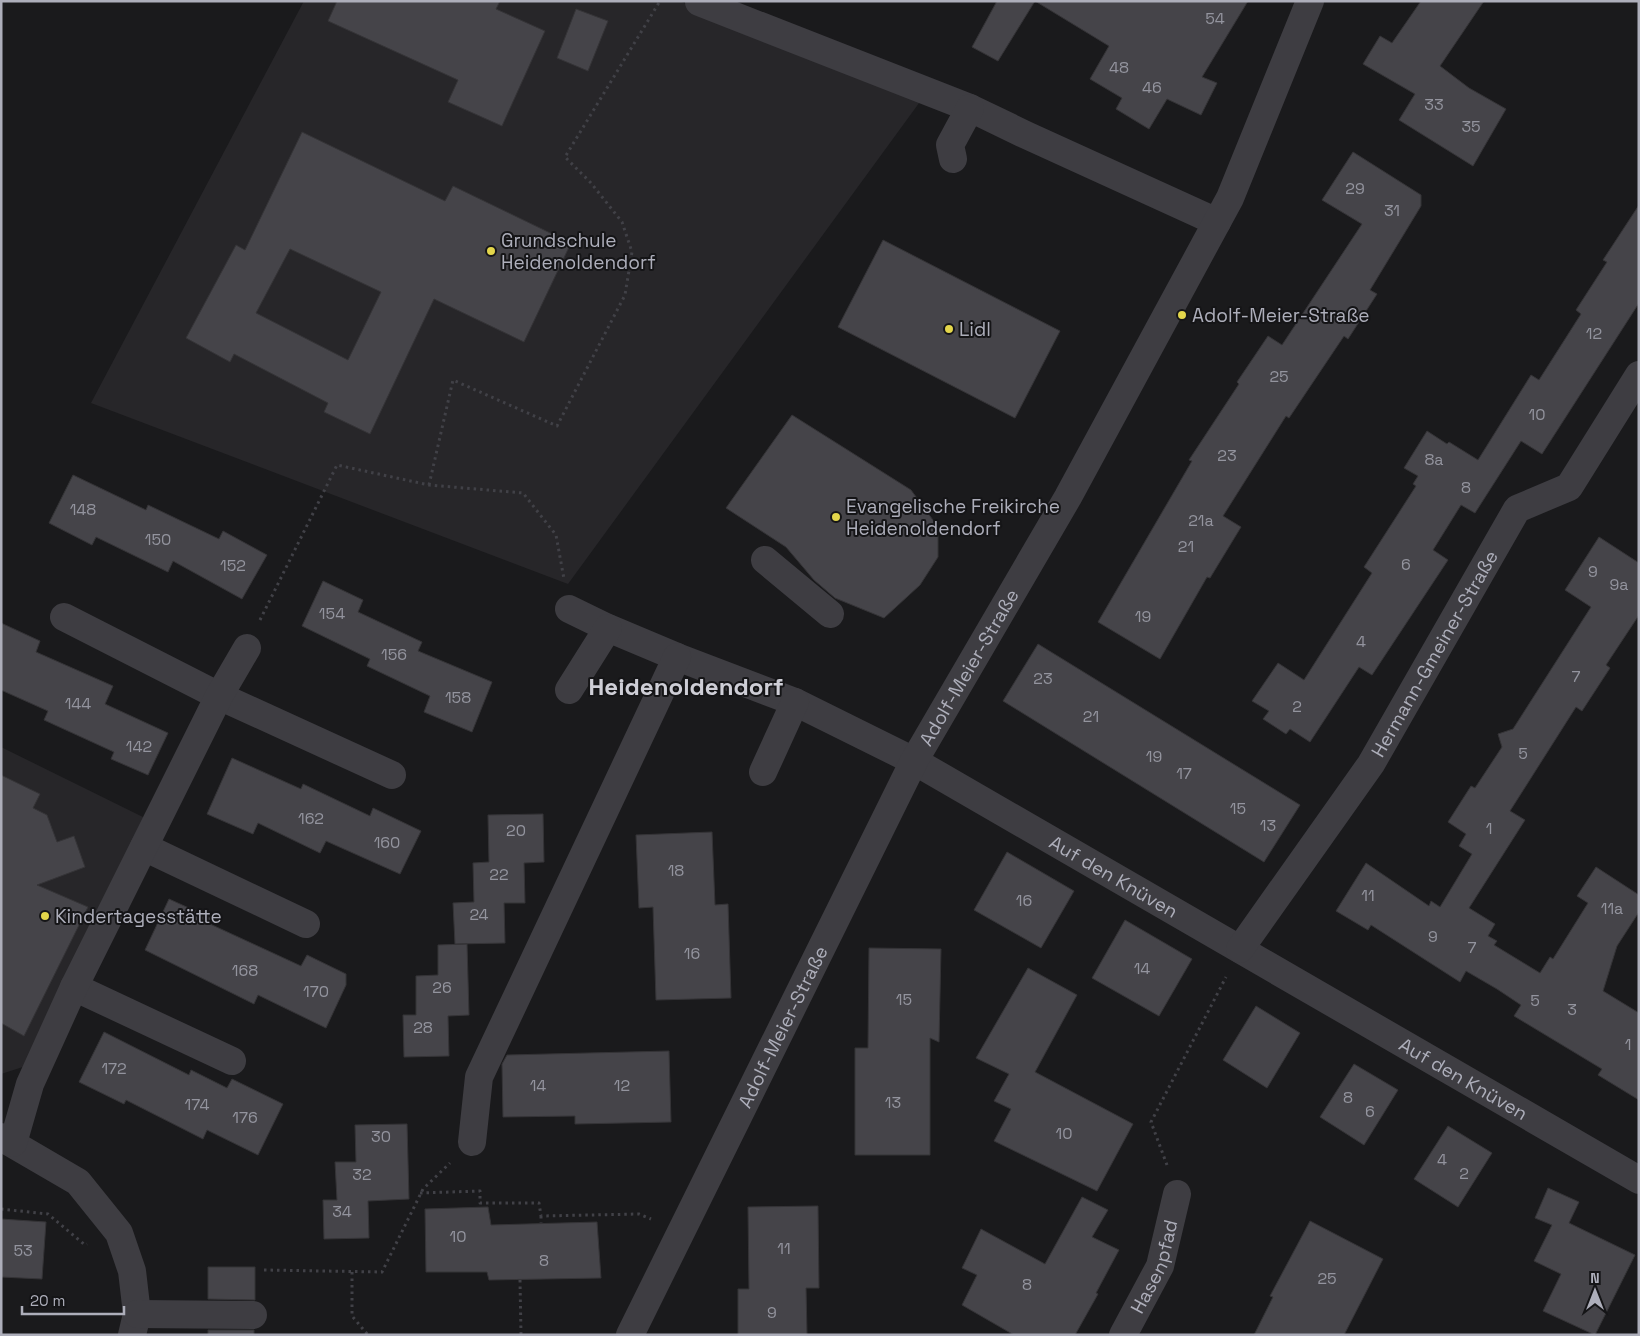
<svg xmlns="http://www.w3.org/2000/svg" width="1640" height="1336" font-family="'Space Grotesk',sans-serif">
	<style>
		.built { fill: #272629 }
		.building { fill: #454449; stroke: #353437; fill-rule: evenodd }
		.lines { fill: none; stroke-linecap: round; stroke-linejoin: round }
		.path { stroke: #414147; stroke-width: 3; stroke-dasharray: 2.5 4; stroke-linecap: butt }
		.minor { stroke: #3e3d42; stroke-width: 28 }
		.poi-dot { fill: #e3d64b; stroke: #151517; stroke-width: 2 }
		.labels { text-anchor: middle; stroke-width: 4; stroke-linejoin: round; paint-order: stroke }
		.number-label { font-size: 16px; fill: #93949e }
		.poi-label { font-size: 19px; fill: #adaeba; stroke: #151517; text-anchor: start }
		.street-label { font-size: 19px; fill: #adaeba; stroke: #151517 }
		.district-label { font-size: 24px; font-weight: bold; fill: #ceced6; stroke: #151517 }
	</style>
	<rect width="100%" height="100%" fill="#1a1a1c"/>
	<!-- built -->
	<path class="built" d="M304 1H679L922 99 568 584 91 403Z
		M1 747 149 820 26 1066 1 1074Z"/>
	<!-- building -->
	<path class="building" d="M337 1H500L496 9 545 31 502 126 448 102 458 80 328 21Z
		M997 1H1248L1202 77 1217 83 1201 115 1167 99 1149 129 1116 109 1122 98 1090 79 1109 46 1035 1 998 61 972 47Z
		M1421 1H1484L1440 66 1469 88 1506 109 1473 166 1399 120 1415 94 1363 64 1380 36 1392 43Z
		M576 9 608 21 588 71 557 58Z
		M302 132 445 201 453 186 571 243 524 342 434 299 370 434 324 412 328 403 234 354 230 362 186 338 236 245 245 250ZM290 249 381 292 348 360 256 313Z
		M1353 152 1421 195V206L1370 290 1377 294 1348 339 1344 336 1289 418 1286 416 1223 516 1241 527 1210 578 1207 577 1160 659 1098 622 1192 461 1189 460 1239 384 1237 382 1268 336 1282 345 1362 224 1322 200Z
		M1639 205V303L1542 454 1521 441 1475 513 1461 505 1433 550 1448 560 1372 675 1359 667 1310 742 1290 729 1286 734 1263 719 1269 711 1252 701 1278 663 1304 680 1372 573 1364 567 1416 486 1413 484 1418 476 1404 468 1427 431 1447 444 1449 442 1478 460 1531 375 1539 380 1581 314 1576 310 1607 262 1603 260Z
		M883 240 1060 331 1015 418 838 327Z
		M792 415 911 490 938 527V557L920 585 884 618 835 598 814 580 786 547 726 508Z
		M73 475 146 510 148 505 219 539 223 531 267 555 242 599 173 561 168 572 96 537 92 545 49 523Z
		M1599 537 1639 563V615L1606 665 1610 668 1582 711 1576 707 1510 811 1525 820 1469 908 1495 924 1488 936 1497 941 1494 945 1540 973 1550 957 1553 959 1588 903 1577 896 1596 867 1639 895V912L1617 946 1603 991 1639 1013V1100L1598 1075 1602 1069 1514 1016 1521 1005 1497 989 1466 971 1460 982 1371 925 1368 930 1336 911 1366 863 1429 906 1431 901 1440 907 1472 854 1459 846 1466 834 1448 822 1471 786 1475 788 1502 747 1498 734 1513 729 1591 607 1565 590Z
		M323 581 363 600 358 612 422 642 418 651 492 682 472 732 424 712 430 696 367 666 370 659 302 626Z
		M1 623 40 641 36 652 113 686 105 704 168 733 148 775 111 759 114 752 44 720 48 711 1 690Z
		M1038 644 1300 805 1264 862 1003 701Z
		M232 758 301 789 303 784 370 816 373 808 421 831 400 874 326 841 320 853 258 823 253 834 207 814Z
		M1 775 40 794 33 808 47 815 57 842 74 836 85 867 37 885 88 907 24 1036 1 1023Z
		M543 814 544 862 524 863 525 903H504L505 943 455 944 453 903 474 902 473 863 489 862 488 815Z
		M712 832 715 905 728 904 731 998 656 1000 653 907 639 908 636 835Z
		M1007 852 1074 891 1041 948 974 910Z
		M169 899 213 919 210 924 301 966 307 955 346 974V985L326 1028 258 995 254 1004 145 950Z
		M1125 920 1192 959 1159 1016 1092 978Z
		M467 944 469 1015 448 1016 449 1056 404 1057 403 1015H416V976L438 975V945Z
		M869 948 941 949 939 1042 930 1038V1155H855V1048H868Z
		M1028 968 1077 995 1035 1072 1133 1124 1097 1191 994 1141 1011 1109 994 1101 1009 1074 976 1058Z
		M1256 1006 1300 1033 1267 1088 1223 1060Z
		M104 1032 189 1075 191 1070 227 1088 232 1079 283 1104 258 1155 207 1130 203 1139 126 1100 124 1104 79 1082Z
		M669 1051 671 1122 575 1124V1116L503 1117 502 1064 507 1055Z
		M1354 1064 1398 1090 1364 1145 1320 1117Z
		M407 1124 409 1199 368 1201 369 1238 324 1239 323 1200H337L335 1162H356L355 1125Z
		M1448 1126 1492 1153 1458 1207 1414 1179Z
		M1548 1188 1579 1202 1569 1223 1635 1255 1595 1335 1543 1311 1561 1274 1534 1261 1552 1225 1535 1218Z
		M1082 1197 1108 1210 1092 1237 1119 1250 1096 1293 1098 1294 1075 1335H1014L962 1305 977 1275 962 1268 981 1229 1045 1264Z
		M818 1206 819 1288H806L807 1335H738V1289H749L748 1207Z
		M488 1207 491 1225 597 1222 601 1278 489 1280 487 1272H426L425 1209Z
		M1 1219 46 1222 42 1279 1 1277Z
		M1310 1221 1383 1259 1344 1335H1254L1273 1297 1270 1296Z
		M208 1267H255V1300L208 1299Z
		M208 1330H254V1335H208Z"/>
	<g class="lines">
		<!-- path -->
		<path class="path" d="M429 485 453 380 557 426 625 295 632 252 622 222 591 183 565 157 660 1
			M260 620 337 465 429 485 523 493 556 535 564 579
			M1167 1165 1151 1122 1226 977
			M420 1193 480 1191V1203H539L541 1216 639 1214 651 1219
			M1 1209 48 1214 85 1245 87 1244
			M541 1216V1223
			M264 1270 382 1272 423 1189 450 1163
			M352 1272V1316L368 1335
			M520 1280 521 1335"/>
		<!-- minor -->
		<g class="minor">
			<path d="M699 2 970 108 1026 135 1217 222"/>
			<path d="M953 159 950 145 970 108"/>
			<path d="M765 560 830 614"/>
			<path id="s1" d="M569 609 608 628 677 657 795 702 914 761 1639 1180"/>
			<path d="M64 617 219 696 392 775"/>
			<path d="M569 690 608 628"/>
			<path d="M763 772 795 702"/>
			<path d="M144 847 306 924"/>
			<path id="s2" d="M1240 949 1371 764 1517 509 1569 487 1639 375"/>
			<path d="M74 987 232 1061"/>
			<path d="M1 1137 78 1182 119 1233 132 1271 137 1314 132 1335"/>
			<path d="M472 1142 479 1077 677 657"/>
			<path d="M13 1143 30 1084 74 987 219 696 247 648"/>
			<path d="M137 1314 253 1315"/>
			<path id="s3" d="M630 1335 914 761 1068 497 1230 198 1310 1"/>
			<path id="s4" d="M1123 1335 1160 1266 1177 1194"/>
		</g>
	</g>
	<!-- markers -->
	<g class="poi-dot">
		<circle cx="491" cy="251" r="5"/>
		<circle cx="1182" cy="315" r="5"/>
		<circle cx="949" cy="329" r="5"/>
		<circle cx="836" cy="517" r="5"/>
		<circle cx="45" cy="916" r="5"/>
	</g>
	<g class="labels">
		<!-- number labels -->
		<g class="number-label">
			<text x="1215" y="24">54</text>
			<text x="1119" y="73">48</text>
			<text x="1152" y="93">46</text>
			<text x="1434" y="110">33</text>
			<text x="1471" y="132">35</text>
			<text x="1355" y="194">29</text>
			<text x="1392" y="216">31</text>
			<text x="1594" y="339">12</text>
			<text x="1279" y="382">25</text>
			<text x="1537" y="420">10</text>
			<text x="1227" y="461">23</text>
			<text x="1434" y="465">8a</text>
			<text x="1466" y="493">8</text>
			<text x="83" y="515">148</text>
			<text x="1201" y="526">21a</text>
			<text x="158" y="545">150</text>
			<text x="1186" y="552">21</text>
			<text x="1406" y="570">6</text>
			<text x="233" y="571">152</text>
			<text x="1593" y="577">9</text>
			<text x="1619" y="590">9a</text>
			<text x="332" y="619">154</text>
			<text x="1143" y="622">19</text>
			<text x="1361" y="647">4</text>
			<text x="394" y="660">156</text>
			<text x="1576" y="682">7</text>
			<text x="1043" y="684">23</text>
			<text x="458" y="703">158</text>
			<text x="78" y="709">144</text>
			<text x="1297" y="712">2</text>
			<text x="1091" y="722">21</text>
			<text x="139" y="752">142</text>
			<text x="1523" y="759">5</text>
			<text x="1154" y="762">19</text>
			<text x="1184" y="779">17</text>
			<text x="1238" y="814">15</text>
			<text x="311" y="824">162</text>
			<text x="1268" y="831">13</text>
			<text x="1489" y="834">1</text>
			<text x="516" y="836">20</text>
			<text x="387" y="848">160</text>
			<text x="676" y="876">18</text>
			<text x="499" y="880">22</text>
			<text x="1368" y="901">11</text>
			<text x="1024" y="906">16</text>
			<text x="1612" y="914">11a</text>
			<text x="479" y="920">24</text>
			<text x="1433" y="942">9</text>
			<text x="1472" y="953">7</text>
			<text x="692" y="959">16</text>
			<text x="1142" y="974">14</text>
			<text x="245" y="976">168</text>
			<text x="442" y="993">26</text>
			<text x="316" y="997">170</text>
			<text x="904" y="1005">15</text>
			<text x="1535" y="1006">5</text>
			<text x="1572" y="1015">3</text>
			<text x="423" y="1033">28</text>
			<text x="1628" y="1050">1</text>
			<text x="114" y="1074">172</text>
			<text x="538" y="1091">14</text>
			<text x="622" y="1091">12</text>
			<text x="1348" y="1103">8</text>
			<text x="893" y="1108">13</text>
			<text x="197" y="1110">174</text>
			<text x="1370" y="1117">6</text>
			<text x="245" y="1123">176</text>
			<text x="1064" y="1139">10</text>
			<text x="381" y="1142">30</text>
			<text x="1442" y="1165">4</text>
			<text x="1464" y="1179">2</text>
			<text x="362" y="1180">32</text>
			<text x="342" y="1217">34</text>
			<text x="458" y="1242">10</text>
			<text x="784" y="1254">11</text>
			<text x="23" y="1256">53</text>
			<text x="544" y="1266">8</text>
			<text x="1327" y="1284">25</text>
			<text x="1027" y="1290">8</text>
			<text x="772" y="1318">9</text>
		</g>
		<!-- poi labels -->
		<g class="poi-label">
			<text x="501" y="247">Grundschule<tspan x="501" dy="22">Heidenoldendorf</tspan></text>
			<text x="1192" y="322">Adolf-Meier-Straße</text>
			<text x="959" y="336">Lidl</text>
			<text x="846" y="513">Evangelische Freikirche<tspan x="846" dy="22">Heidenoldendorf</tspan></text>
			<text x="55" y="923">Kindertagesstätte</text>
		</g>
		<!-- street labels -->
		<g class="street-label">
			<text dy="7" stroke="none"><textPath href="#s2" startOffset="354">Hermann-Gmeiner-Straße</textPath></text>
			<text dy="7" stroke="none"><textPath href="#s3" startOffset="749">Adolf-Meier-Straße</textPath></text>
			<text dy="7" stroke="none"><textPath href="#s1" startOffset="608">Auf den Knüven</textPath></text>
			<text dy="7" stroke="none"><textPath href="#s3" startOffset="344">Adolf-Meier-Straße</textPath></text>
			<text dy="7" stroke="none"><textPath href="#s1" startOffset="1012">Auf den Knüven</textPath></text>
			<text dy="7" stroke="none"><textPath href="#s4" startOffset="76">Hasenpfad</textPath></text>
		</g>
		<!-- district labels -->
		<g class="district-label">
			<text x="686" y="695">Heidenoldendorf</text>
		</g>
	</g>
	<!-- border -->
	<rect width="1640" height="1336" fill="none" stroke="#adaeba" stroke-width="5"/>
	<!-- north arrow -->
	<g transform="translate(1595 1291)" stroke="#151517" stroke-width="4" paint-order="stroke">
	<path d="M0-4L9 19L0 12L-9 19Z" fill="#adaeba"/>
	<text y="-8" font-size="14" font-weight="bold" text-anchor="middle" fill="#adaeba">N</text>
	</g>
	<!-- scale -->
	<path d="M22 1306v8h102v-8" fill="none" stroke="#adaeba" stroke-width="2.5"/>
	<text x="30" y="1306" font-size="15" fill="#adaeba" stroke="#151517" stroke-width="4" paint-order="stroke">20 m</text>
</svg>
